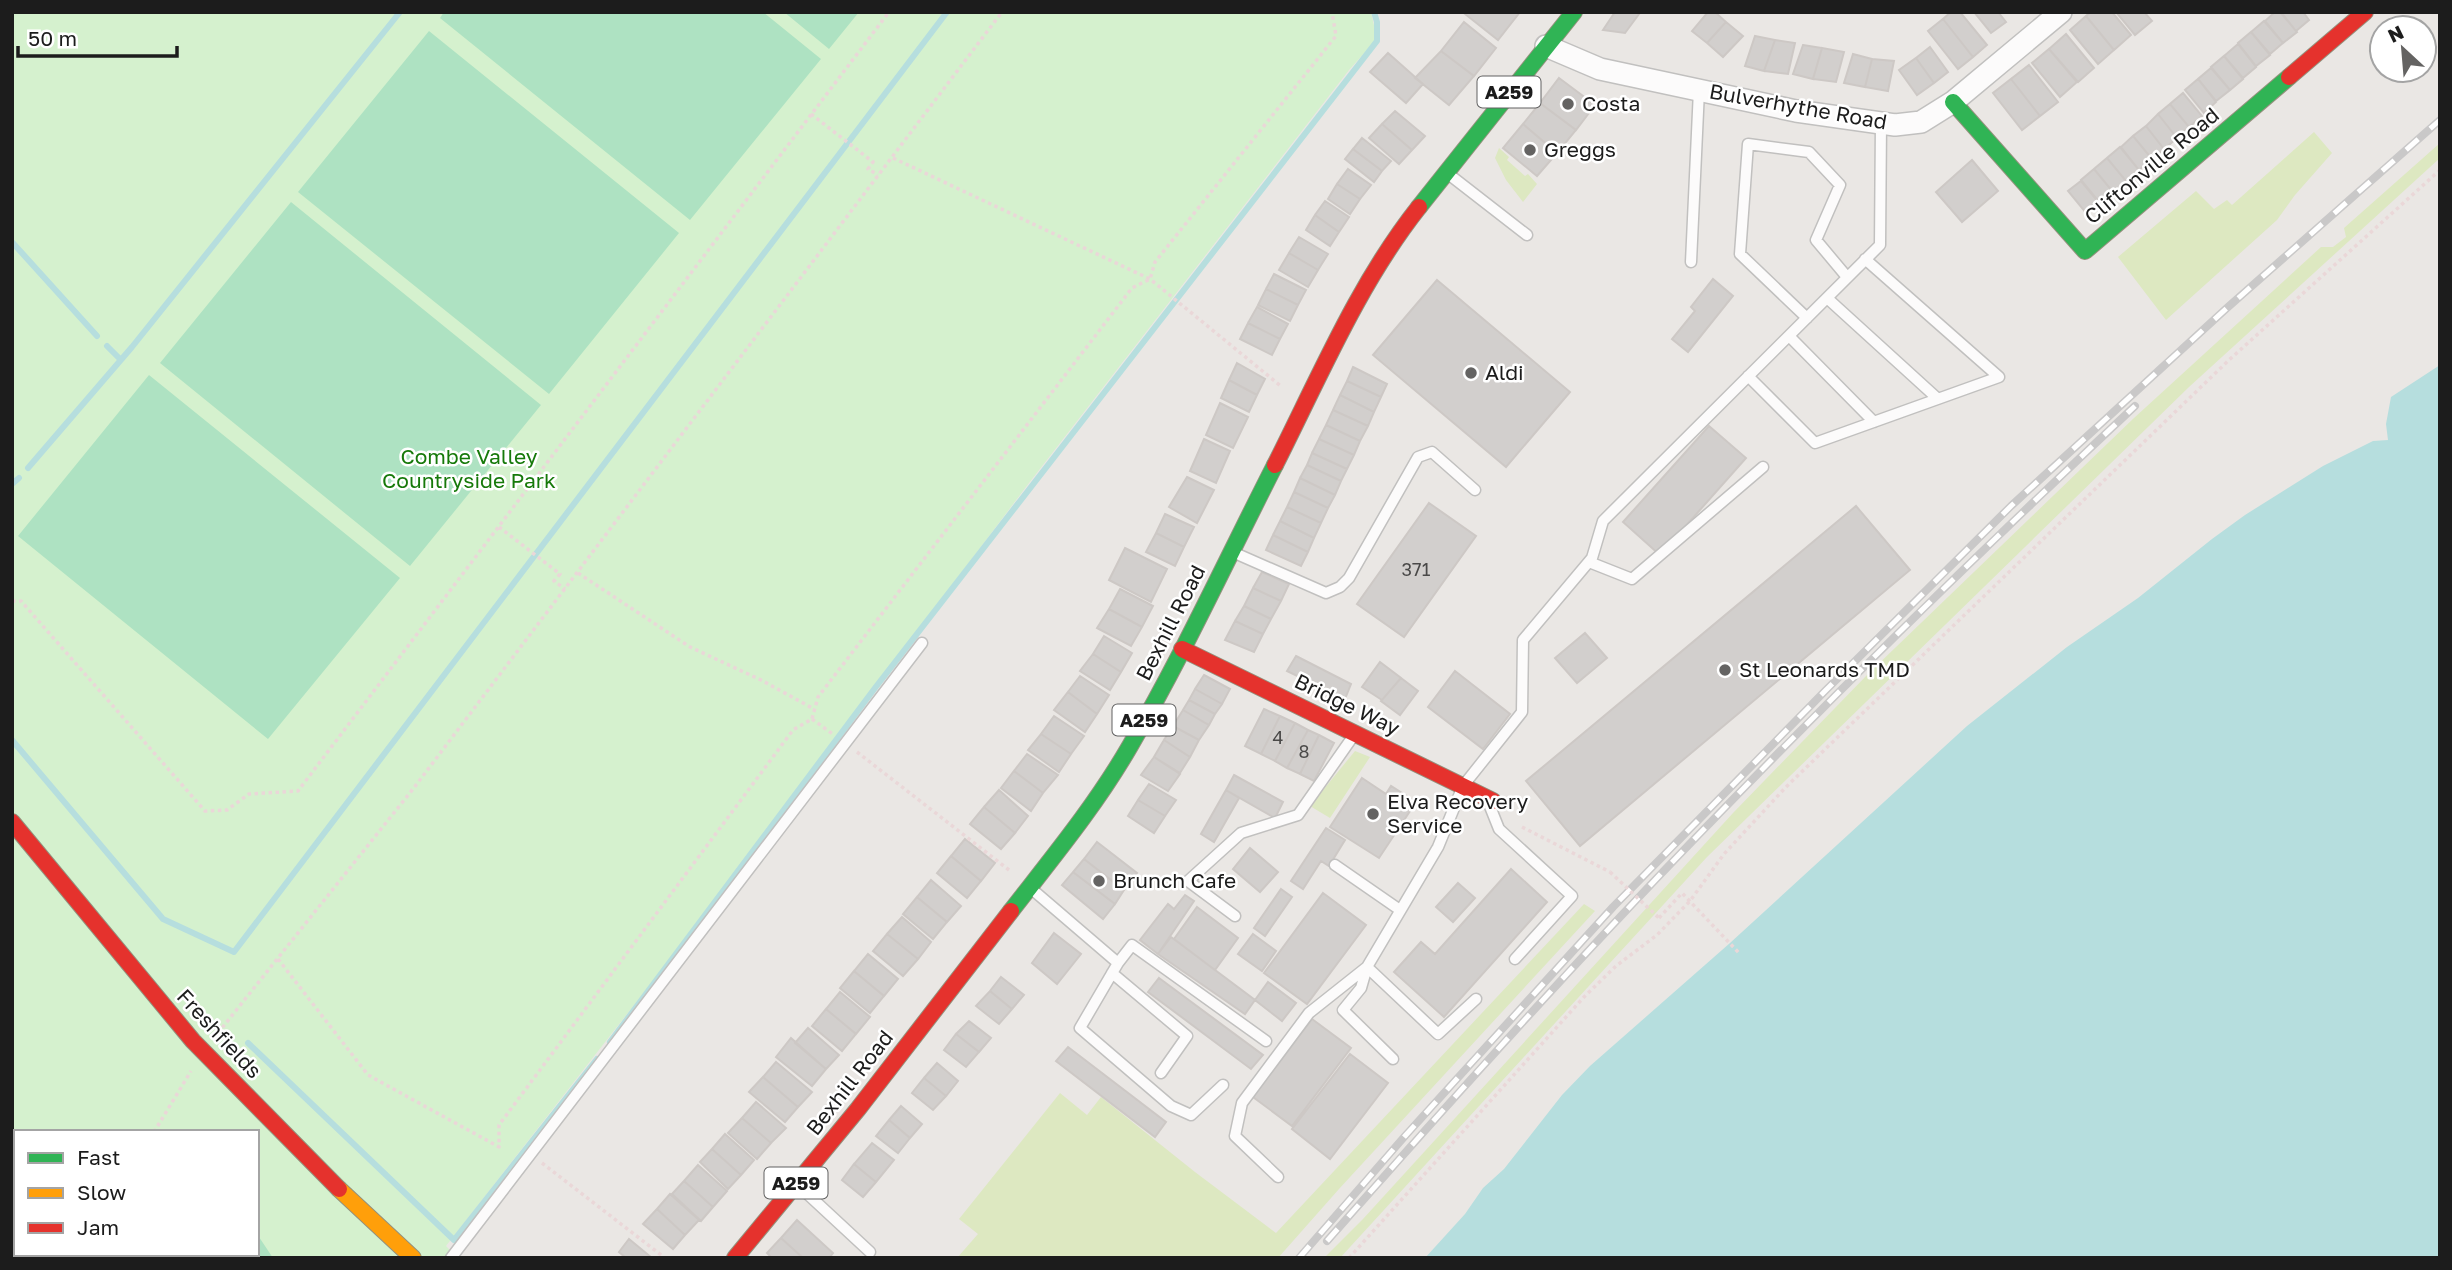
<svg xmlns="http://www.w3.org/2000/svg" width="2452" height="1270" font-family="'Golos Text',sans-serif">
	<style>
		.grass { fill: #dde8c1 }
		.park { fill: #d5f1ce; fill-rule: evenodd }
		.pitch { fill: #aee2c2 }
		.water { fill: #b6dede }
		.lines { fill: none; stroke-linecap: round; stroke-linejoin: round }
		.stream { stroke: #b6dede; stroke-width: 6 }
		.building { fill: #d2cfcd; stroke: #cdc8c5; stroke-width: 2 }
		.lane-casing { stroke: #c1c0bf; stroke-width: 13 }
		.street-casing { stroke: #c1c0bf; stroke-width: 24 }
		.fast-casing { stroke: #94917d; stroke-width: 18 }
		.slow-casing { stroke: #94917d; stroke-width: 18 }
		.jam-casing { stroke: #94917d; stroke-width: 18 }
		.path { stroke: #ead7d8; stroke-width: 3.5; stroke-dasharray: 3.5 3.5; stroke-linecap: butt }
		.lane { stroke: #fcfbfb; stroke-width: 10 }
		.street { stroke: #fcfbfb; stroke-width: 21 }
		.fast { stroke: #30b455; stroke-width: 16 }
		.slow { stroke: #ff9f0a; stroke-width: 16 }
		.jam { stroke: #e5322d; stroke-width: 16 }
		.rail-casing { stroke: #c9c8c8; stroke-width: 8 }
		.rail { stroke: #fff; stroke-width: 5; stroke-dasharray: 16; stroke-linecap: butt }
		.path-bridge { stroke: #ead7d8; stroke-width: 3.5; stroke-dasharray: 3.5 3.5; stroke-linecap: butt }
		.poi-dot { fill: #646362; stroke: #fff; stroke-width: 2.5 }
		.labels { text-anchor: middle; stroke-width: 5; stroke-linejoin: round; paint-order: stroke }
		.number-label { font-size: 18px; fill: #4a4948 }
		.shield { fill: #fff; stroke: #606060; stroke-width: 2 }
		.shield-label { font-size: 19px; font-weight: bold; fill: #1c1c1c }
		.poi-label { font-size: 21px; fill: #1c1c1c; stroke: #fff; text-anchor: start }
		.street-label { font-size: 21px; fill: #1c1c1c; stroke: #fff }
		.park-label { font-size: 21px; fill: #16790a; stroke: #fff }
	</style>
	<rect width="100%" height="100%" fill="#eae7e4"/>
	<!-- grass -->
	<path class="grass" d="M2314 132 2332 153 2295 195 2277 220 2166 320 2118 257 2196 191 2214 209 2227 200 2232 205Z
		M2440 143V158L2189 387 1707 857 1340 1258H1324L1363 1219 1733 813 1869 673 2134 418 2321 247H2333L2346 237 2344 228Z
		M1499 148 1509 157 1507 160 1525 176 1528 174 1537 184 1523 202 1506 180 1495 158Z
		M1355 751 1370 757 1330 818 1310 806Z
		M1584 904 1595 911 1339 1189 1278 1258H957L978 1234 959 1219 1060 1093 1087 1115 1101 1097 1195 1172 1276 1233Z"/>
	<!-- park -->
	<path class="park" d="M12 12H1371L1377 39 1349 70 1029 483 687 937 446 1246 458 1258H12ZM16 1132H257V1254H16Z"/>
	<!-- pitch -->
	<path class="pitch" d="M444 12H763L821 59 690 220 440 18Z
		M784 12H859L829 49Z
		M429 31 679 233 549 394 298 192Z
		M291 202 541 405 410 566 160 363Z
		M149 375 400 578 268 739 18 536Z
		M257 1234 273 1258H136L141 1254H257Z"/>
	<!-- water -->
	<path class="water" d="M2440 365V1258H1425L1465 1214 1483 1188 1504 1169 1562 1095 1590 1066 1730 943 1967 726 2067 647 2138 598 2212 539 2245 515 2323 466 2373 441 2388 440 2386 424 2391 397Z"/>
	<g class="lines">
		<!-- stream -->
		<path class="stream" d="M12 242 97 336
			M107 346 121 360
			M28 468 132 347 400 12
			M12 484 19 478
			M12 740 163 919 234 952 947 12
			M610 1042 875 688 1377 41V22L1374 12
			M248 1043 454 1240 597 1059"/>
	</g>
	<!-- building -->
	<path class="building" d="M1467 12H1520L1498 40 1465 14Z
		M1615 12H1636L1639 14 1625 33 1603 30Z
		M1708 12H1715L1726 22 1707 43 1692 31Z
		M1951 12H1960L1987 45 1973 57 1943 19Z
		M1974 12H1998L2006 22 1991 33Z
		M2091 12H2112L2131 35 2114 50 2086 16Z
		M2116 12H2144L2152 21 2135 35Z
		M2275 12H2280L2297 32 2283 43 2265 21Z
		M2281 12H2303L2309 20 2296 31Z
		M2086 16 2114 50 2098 64 2070 30Z
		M1943 19 1973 57 1958 69 1928 31Z
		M2264 21 2283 43 2270 54 2251 32Z
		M1464 22 1496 48 1474 76 1441 51Z
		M1726 22 1743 36 1723 57 1707 43Z
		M2251 32 2270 55 2256 66 2238 43Z
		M2066 34 2094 68 2078 82 2049 49Z
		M1755 36 1775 40 1764 71 1745 66Z
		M1775 40 1795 43 1788 74 1764 71Z
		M2238 44 2256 67 2243 78 2224 56Z
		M1803 45 1822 48 1813 79 1793 74Z
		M1930 47 1948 72 1934 83 1916 58Z
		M1822 48 1844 52 1836 82 1813 79Z
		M2049 49 2077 82 2060 97 2032 63Z
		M1441 51 1474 76 1449 105 1415 78Z
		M1388 53 1423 84 1406 103 1370 72Z
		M1853 54 1872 59 1865 87 1844 83Z
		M2224 56 2243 79 2230 90 2211 67Z
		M1916 58 1934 83 1917 95 1899 70Z
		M1872 59 1894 61 1888 91 1865 87Z
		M2029 65 2058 102 2040 116 2011 79Z
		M2211 68 2230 90 2216 101 2198 79Z
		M1559 78 1595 105 1576 130 1540 103Z
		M2011 79 2040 116 2022 130 1993 93Z
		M2198 79 2216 102 2204 113 2185 90Z
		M2183 93 2202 116 2189 127 2170 104Z
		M1540 103 1576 130 1557 153 1523 124Z
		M2170 104 2189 127 2177 138 2158 114Z
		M1395 111 1425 136 1412 150 1382 124Z
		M2158 114 2177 138 2164 149 2146 126Z
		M1382 124 1412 150 1399 164 1369 138Z
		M1523 124 1557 153 1537 176 1503 148Z
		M2146 126 2164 149 2152 159 2133 136Z
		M2133 136 2152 159 2139 170 2121 147Z
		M1362 138 1391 161 1382 171 1353 149Z
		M2120 147 2139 170 2126 181 2107 158Z
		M1353 149 1382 171 1374 182 1345 159Z
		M2107 158 2126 181 2113 192 2094 169Z
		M1972 160 1998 191 1962 222 1936 192Z
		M1348 169 1371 185 1360 199 1337 184Z
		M2094 169 2113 192 2100 203 2081 180Z
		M2081 181 2100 204 2087 214 2068 191Z
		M1337 184 1360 199 1350 214 1328 199Z
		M1325 201 1349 217 1339 232 1315 215Z
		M1315 215 1339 232 1330 246 1306 230Z
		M1299 237 1328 254 1318 270 1289 253Z
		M1289 253 1318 270 1308 287 1279 270Z
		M1274 274 1306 290 1298 305 1266 289Z
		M1713 279 1733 296 1688 352 1672 339 1695 311 1691 307Z
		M1437 280 1570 392 1506 467 1373 355Z
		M1266 289 1298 305 1290 321 1258 305Z
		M1257 307 1288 324 1280 339 1248 323Z
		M1248 323 1280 339 1272 355 1240 339Z
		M1237 363 1265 379 1257 395 1229 380Z
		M1353 367 1387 384 1381 397 1347 381Z
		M1229 380 1257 395 1249 412 1221 398Z
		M1347 381 1381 397 1374 412 1340 395Z
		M1340 395 1374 412 1368 426 1333 410Z
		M1220 403 1248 417 1233 448 1206 435Z
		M1333 410 1368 426 1360 441 1326 425Z
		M1326 425 1360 441 1354 455 1319 439Z
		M1709 426 1746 458 1660 555 1623 522Z
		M1204 439 1230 451 1216 483 1190 471Z
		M1319 439 1354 455 1347 469 1312 453Z
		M1312 453 1347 469 1341 481 1307 465Z
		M1307 465 1341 481 1335 495 1300 478Z
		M1187 477 1214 490 1197 523 1169 507Z
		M1300 478 1335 495 1328 508 1294 492Z
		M1294 492 1328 508 1321 523 1287 507Z
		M1429 503 1476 536 1404 637 1357 604Z
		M1856 506 1910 570 1580 846 1526 781Z
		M1287 507 1321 523 1314 538 1280 521Z
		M1165 514 1194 527 1184 547 1156 533Z
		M1280 521 1314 538 1308 552 1273 535Z
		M1156 533 1184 547 1175 566 1146 552Z
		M1273 535 1308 552 1301 566 1266 550Z
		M1125 548 1167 569 1151 602 1109 580Z
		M1262 572 1289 584 1281 601 1253 588Z
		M1253 588 1281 601 1271 619 1244 606Z
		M1120 589 1153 606 1142 627 1109 609Z
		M1244 606 1271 619 1263 634 1235 621Z
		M1109 609 1142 627 1131 646 1097 628Z
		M1235 621 1263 634 1254 652 1225 640Z
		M1585 633 1607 658 1577 683 1555 658Z
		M1104 636 1132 653 1121 672 1093 654Z
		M1093 654 1121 672 1110 690 1080 671Z
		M1296 656 1351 684 1345 699 1287 671Z
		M1380 662 1401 678 1382 700 1362 687Z
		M1455 671 1510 714 1483 749 1428 707Z
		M1204 675 1230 689 1222 704 1195 689Z
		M1080 676 1109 695 1097 714 1068 692Z
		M1401 678 1418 691 1400 715 1381 701Z
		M1195 689 1222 704 1215 714 1189 700Z
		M1068 692 1097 714 1085 732 1054 710Z
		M1189 700 1215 714 1209 725 1183 710Z
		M1264 709 1280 716 1261 754 1245 746Z
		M1183 710 1209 725 1199 740 1173 726Z
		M1054 716 1084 736 1071 754 1041 734Z
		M1280 716 1295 723 1275 761 1261 754Z
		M1295 723 1308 730 1287 768 1275 761Z
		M1173 726 1199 740 1190 757 1164 740Z
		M1308 730 1319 735 1300 774 1287 768Z
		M1041 734 1071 754 1059 772 1028 750Z
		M1319 735 1334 743 1314 781 1300 774Z
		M1164 740 1190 757 1180 773 1154 757Z
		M1027 754 1058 775 1043 793 1014 771Z
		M1154 757 1180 774 1168 791 1141 775Z
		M1014 771 1043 793 1031 811 1001 788Z
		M1234 775 1283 802 1275 818 1226 790Z
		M1362 778 1386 794 1391 786 1416 802 1379 858 1330 827Z
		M1149 784 1176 800 1165 816 1138 800Z
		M999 790 1028 816 1015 833 984 807Z
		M1226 790 1239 798 1214 842 1201 834Z
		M1138 800 1165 816 1154 833 1128 816Z
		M984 807 1015 833 1001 849 970 824Z
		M1326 828 1345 840 1329 866 1321 861 1303 889 1291 881Z
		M965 839 995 863 981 881 951 856Z
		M1097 842 1137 873 1124 890 1084 859Z
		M1250 848 1278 872 1260 892 1233 869Z
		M951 856 981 881 967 898 937 873Z
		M1084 859 1124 890 1115 904 1073 872Z
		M1511 869 1547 902 1444 1017 1394 972 1421 942 1435 954Z
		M1073 872 1115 904 1103 919 1062 885Z
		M931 880 961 906 947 922 917 897Z
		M1458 883 1475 898 1453 922 1436 907Z
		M1281 889 1292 897 1265 936 1254 928Z
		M1323 893 1366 925 1307 1004 1264 973Z
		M1185 895 1194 901 1158 954 1140 940 1168 904 1174 909Z
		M917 897 947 922 933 939 903 914Z
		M1197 907 1238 938 1215 970 1174 939Z
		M902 917 931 942 918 959 887 934Z
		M1054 933 1081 954 1057 984 1032 963Z
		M887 934 918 959 903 976 873 951Z
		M1253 934 1276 951 1262 971 1238 954Z
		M1171 937 1255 1000 1245 1014 1158 954Z
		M868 954 898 979 884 996 854 971Z
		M854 971 884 996 870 1013 840 988Z
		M1001 977 1024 995 1012 1009 990 991Z
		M1159 978 1263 1055 1251 1069 1148 992Z
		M1268 982 1296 1003 1282 1021 1255 1000Z
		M990 991 1012 1009 999 1024 976 1006Z
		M840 992 870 1017 856 1034 826 1009Z
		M826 1009 856 1034 842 1051 812 1026Z
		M1312 1019 1351 1048 1292 1126 1253 1097Z
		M969 1021 991 1038 979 1052 956 1034Z
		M808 1028 839 1055 826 1069 795 1043Z
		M956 1034 979 1052 966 1067 944 1050Z
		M791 1038 826 1069 812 1086 776 1057Z
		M1068 1047 1166 1122 1155 1137 1056 1061Z
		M1350 1054 1388 1083 1330 1159 1292 1129Z
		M776 1062 812 1092 798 1107 763 1077Z
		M937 1063 958 1081 946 1096 924 1078Z
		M763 1077 798 1107 785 1122 749 1092Z
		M924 1078 946 1096 933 1110 912 1093Z
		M756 1102 786 1128 771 1143 742 1118Z
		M901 1106 922 1124 910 1138 889 1120Z
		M742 1118 771 1143 757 1159 728 1133Z
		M889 1120 910 1138 898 1153 876 1136Z
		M725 1134 754 1160 741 1175 712 1149Z
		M872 1143 894 1160 876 1182 854 1164Z
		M712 1149 741 1175 728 1189 700 1162Z
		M854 1164 876 1182 863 1197 842 1180Z
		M698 1165 727 1191 713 1207 684 1181Z
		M684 1181 713 1207 701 1221 672 1194Z
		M670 1194 699 1220 685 1235 657 1209Z
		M657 1209 685 1235 673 1249 643 1224Z
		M797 1220 833 1253 829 1258H803L781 1238Z
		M781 1238 803 1258H772L767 1253Z
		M629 1239 652 1258H626L619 1252Z"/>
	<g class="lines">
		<defs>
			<path id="lane" d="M1451 176 1527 235
				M1691 262 1699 90
				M1827 298 1938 399
				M1807 318 1740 254 1748 144 1809 152 1840 185 1816 240 1847 277
				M1789 336 1874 422
				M1748 376 1815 443 1999 377 1865 259
				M1237 554 1326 593 1340 587 1349 578 1418 457 1432 452 1475 490
				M1589 562 1632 579 1763 467
				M1489 804 1499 829 1572 896 1515 959
				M1335 865 1400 910
				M1034 891 1118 963 1132 945 1266 1041
				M1235 916 1188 881 1241 833 1298 815 1354 735
				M1118 963 1080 1028 1171 1106 1191 1115 1223 1085
				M1367 967 1361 988 1343 1010 1393 1059
				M1112 973 1187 1036 1161 1073
				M1476 999 1438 1034 1367 967 1438 847 1463 786 1522 712 1523 640 1592 558 1603 521 1880 245 1881 123
				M1278 1177 1235 1136 1242 1103 1309 1013 1367 967
				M801 1188 870 1252
				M451 1258 922 643"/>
			<path id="street" d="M1546 46 1600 69 1796 111 1895 125 1921 122 1953 102 2061 12"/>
			<path id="fast" d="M1953 102 2085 251 2289 77
				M1419 207 1574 12
				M1011 911C1053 857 1096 805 1130 746 1183 655 1227 559 1275 465"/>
			<path id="slow" d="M339 1189 413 1258"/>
			<path id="jam" d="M2289 77 2365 12
				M1275 465C1319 378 1358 284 1419 207
				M1182 649 1493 801
				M12 822 193 1041 339 1189
				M735 1258 858 1109 1011 911"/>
		</defs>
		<!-- lane casing -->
		<use href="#lane" class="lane-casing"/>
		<!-- street casing -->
		<use href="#street" class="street-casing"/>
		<!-- fast casing -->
		<use href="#fast" class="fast-casing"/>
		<!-- slow casing -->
		<use href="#slow" class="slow-casing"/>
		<!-- jam casing -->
		<use href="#jam" class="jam-casing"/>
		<!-- path -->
		<path class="path" d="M811 114 873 162 868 169 878 175
			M893 158 1150 279 1282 387
			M499 527 560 574 554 581 565 589
			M578 573 690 647 761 680 814 709
			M12 601H21L205 811 227 810 249 794 298 791 889 12
			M812 719 834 735
			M857 752 1009 870
			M1522 827 1610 872
			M1659 918 1682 893 1739 953
			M278 959 368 1075 499 1147V1125L793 730 812 719 818 697 1132 288 1150 279 1155 262 1336 36 1332 12
			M218 1033 413 789 1002 12
			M154 1132 191 1071
			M542 1163 665 1258
			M76 1258 78 1254
			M1349 1258 1584 997 1616 966 1657 935 1690 901 1724 854 1786 787 2229 360 2440 170"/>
		<!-- lane -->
		<use href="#lane" class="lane"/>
		<!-- street -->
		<use href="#street" class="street"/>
		<!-- fast -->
		<use href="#fast" class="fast"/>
		<!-- slow -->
		<use href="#slow" class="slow"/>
		<!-- jam -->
		<use href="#jam" class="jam"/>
		<defs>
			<path id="rail" d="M1327 1241C1424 1131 1521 1022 1621 916 1787 740 1959 571 2135 406
				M1299 1258 1405 1136 1613 907 1826 690 2011 506 2228 307 2440 120"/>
		</defs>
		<!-- rail casing -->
		<use href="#rail" class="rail-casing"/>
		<!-- rail -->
		<use href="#rail" class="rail"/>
		<!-- path-bridge -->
		<path class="path-bridge" d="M1610 872 1659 918"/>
	</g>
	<!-- markers -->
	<g class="poi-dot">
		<circle cx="1568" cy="104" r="7"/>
		<circle cx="1530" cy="150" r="7"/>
		<circle cx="1471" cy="373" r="7"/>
		<circle cx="1725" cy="670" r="7"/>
		<circle cx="1373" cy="814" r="7"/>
		<circle cx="1099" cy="881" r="7"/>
	</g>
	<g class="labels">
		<!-- number labels -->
		<g class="number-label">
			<text x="1416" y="576">371</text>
			<text x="1278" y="744">4</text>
			<text x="1304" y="758">8</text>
		</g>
		<!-- shield labels -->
		<g class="shield">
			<rect x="1477.5" y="76.5" width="63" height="31" rx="5"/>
			<rect x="1112.5" y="704.5" width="63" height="31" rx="5"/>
			<rect x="764.5" y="1167.5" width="63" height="31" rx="5"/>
		</g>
		<g class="shield-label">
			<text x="1509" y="99">A259</text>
			<text x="1144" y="727">A259</text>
			<text x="796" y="1190">A259</text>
		</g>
		<!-- poi labels -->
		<g class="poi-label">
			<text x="1582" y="111">Costa</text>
			<text x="1544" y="157">Greggs</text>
			<text x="1485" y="380">Aldi</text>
			<text x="1739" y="677">St Leonards TMD</text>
			<text x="1387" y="809">Elva Recovery<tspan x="1387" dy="24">Service</tspan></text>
			<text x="1113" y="888">Brunch Cafe</text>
		</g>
		<!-- street labels -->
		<g class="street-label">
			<text transform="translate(1798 107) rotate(10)" y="7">Bulverhythe Road</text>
			<text transform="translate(2152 166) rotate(-40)" y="7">Cliftonville Road</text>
			<text transform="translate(1171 623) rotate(-63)" y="7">Bexhill Road</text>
			<text transform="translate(1347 705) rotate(26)" y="7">Bridge Way</text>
			<text transform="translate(219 1034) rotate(47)" y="7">Freshfields</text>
			<text transform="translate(850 1083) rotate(-52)" y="7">Bexhill Road</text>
		</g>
		<!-- park labels -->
		<g class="park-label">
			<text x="469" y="464">Combe Valley<tspan x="469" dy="24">Countryside Park</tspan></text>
		</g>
	</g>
	<!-- border -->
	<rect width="2452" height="1270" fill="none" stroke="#1c1c1c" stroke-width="28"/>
	<!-- legend -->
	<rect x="14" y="1130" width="245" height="126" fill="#ffffff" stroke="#a4a4a4" stroke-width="2"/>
	<rect x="28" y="1153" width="35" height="10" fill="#30b455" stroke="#a4a4a4" stroke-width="2"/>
	<text x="77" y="1165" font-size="21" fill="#1c1c1c">Fast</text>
	<rect x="28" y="1188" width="35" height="10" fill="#ff9f0a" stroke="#a4a4a4" stroke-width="2"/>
	<text x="77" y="1200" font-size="21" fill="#1c1c1c">Slow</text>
	<rect x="28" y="1223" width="35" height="10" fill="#e5322d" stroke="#a4a4a4" stroke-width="2"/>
	<text x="77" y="1235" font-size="21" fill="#1c1c1c">Jam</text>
	<!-- north arrow -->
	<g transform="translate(2403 49) rotate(334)"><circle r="33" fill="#ffffff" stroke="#a4a4a4" stroke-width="2"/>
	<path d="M0-5L12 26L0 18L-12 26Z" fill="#646362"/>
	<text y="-10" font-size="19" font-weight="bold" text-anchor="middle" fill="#1c1c1c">N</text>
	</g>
	<!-- scale -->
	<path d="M18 46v10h159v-10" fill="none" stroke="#1c1c1c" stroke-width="3.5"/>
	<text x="28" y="46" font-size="21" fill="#1c1c1c" stroke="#ffffff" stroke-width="5" paint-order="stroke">50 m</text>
</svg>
